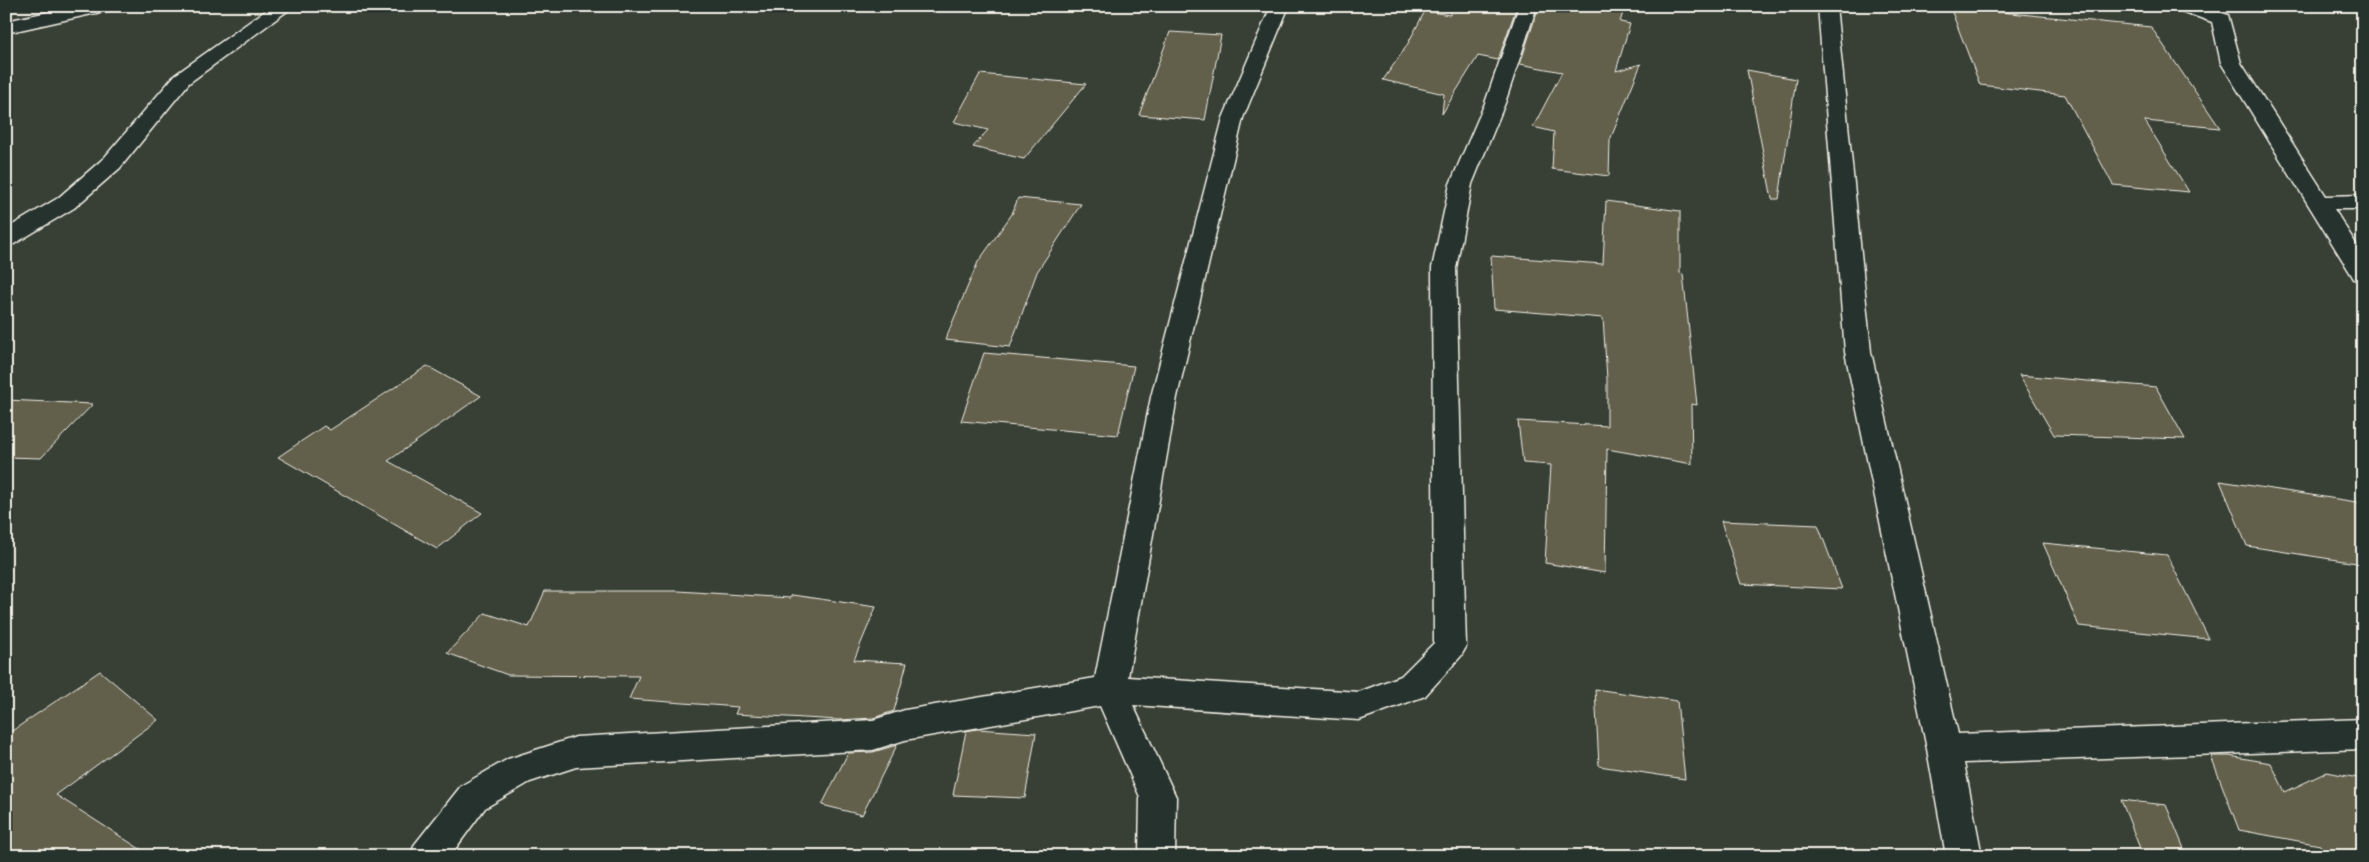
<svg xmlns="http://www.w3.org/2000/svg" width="2369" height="862" font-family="'Playpen Sans',sans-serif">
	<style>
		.building { fill: #625f4c; stroke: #f4f1e8 }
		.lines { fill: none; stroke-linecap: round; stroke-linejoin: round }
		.street-casing { stroke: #f4f1e8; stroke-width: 3 }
		.street { fill: #26332d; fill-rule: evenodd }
	</style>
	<rect width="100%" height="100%" fill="#384036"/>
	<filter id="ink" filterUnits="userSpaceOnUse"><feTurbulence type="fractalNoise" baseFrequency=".02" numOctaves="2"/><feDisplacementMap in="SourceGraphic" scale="10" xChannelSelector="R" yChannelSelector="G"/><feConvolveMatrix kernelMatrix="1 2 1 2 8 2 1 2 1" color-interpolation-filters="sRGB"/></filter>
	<g filter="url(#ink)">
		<!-- building -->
		<path class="building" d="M1451 6H1517L1498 60 1478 56 1442 114 1444 94 1383 80 1406 47 1425 11 1450 15Z
			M1539 6H1625L1620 22 1630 24 1616 71 1641 64 1610 140 1609 176 1552 169 1554 132 1533 127 1562 72 1520 64Z
			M1950 7 2151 27 2220 128 2145 121 2189 192 2113 185 2065 95 1980 85Z
			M1170 32 1221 35 1205 120 1139 115Z
			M1747 70 1796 79 1779 199H1772Z
			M980 74 1086 84 1024 159 973 147 988 130 954 122Z
			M1018 198 1081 204 1037 272 1010 347 945 340 978 262 1012 214Z
			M1606 201 1680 211V273L1683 274 1697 405 1691 404 1692 464 1607 449 1605 573 1545 563 1551 465 1523 463 1518 421 1607 426V379L1603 318 1494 309 1491 256 1603 264Z
			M984 353 1134 366 1118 435 961 421Z
			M427 366 481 396 388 461 482 513 437 549 278 457 324 426 330 430Z
			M2019 375 2156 387 2185 439 2054 435Z
			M6 400 93 404 41 458 6 457Z
			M2220 481 2363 503V564L2247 546Z
			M1721 521 1818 525 1842 589 1741 584Z
			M2043 543 2167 555 2209 639 2079 626Z
			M545 591H678L790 598 792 595 876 607 854 660 907 663 894 711 873 718 839 720 735 714 738 707 629 699 639 676 508 675 447 653 485 613 529 627Z
			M100 671 158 720 56 795 151 856H6V735Z
			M1595 689 1677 701 1685 779 1599 766Z
			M977 729 1036 733 1025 798 953 795 966 731Z
			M897 745 862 815 822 805 848 753 873 752Z
			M2211 756H2229L2271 763 2285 792 2327 772 2363 779V856H2325L2320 845 2239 830Z
			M2121 800 2166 805 2187 856H2143Z"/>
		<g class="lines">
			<defs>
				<path id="street" d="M76 6H112L110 10 6 33V21Z
					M272 6H294L189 83 120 168 74 208 14 244 6 246V229L58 198 104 158 175 75Z
					M1271 6H1289L1243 118 1177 397 1128 677 1359 692 1401 676 1434 643 1432 268 1450 184 1485 103 1519 6H1537L1505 103 1472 184 1456 268 1466 647 1461 656 1425 696 1359 720 1133 705 1176 797 1175 856H1139L1140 797 1100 706 905 740 873 750 576 767 530 782 485 808 450 856H410L415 844 461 786 508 759 576 737 873 720 905 710 1095 678 1151 397 1223 118Z
					M1818 6H1836L1871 352 1958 734 2363 719V749L1964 763 1982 856H1946L1927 749 1845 352Z
					M2176 6H2203L2228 15 2241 63 2326 196 2363 195V209H2334L2363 255V281L2354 279 2351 274 2221 63 2212 22 2178 10Z"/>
			</defs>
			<!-- street casing -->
			<use href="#street" class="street-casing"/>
			<!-- street -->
			<use href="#street" class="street"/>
		</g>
	</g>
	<!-- margin -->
	<rect width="2369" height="862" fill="none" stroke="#26332d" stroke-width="25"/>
	<rect x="12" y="12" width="2344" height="837" fill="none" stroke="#f4f1e8" stroke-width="2" filter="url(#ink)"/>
</svg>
